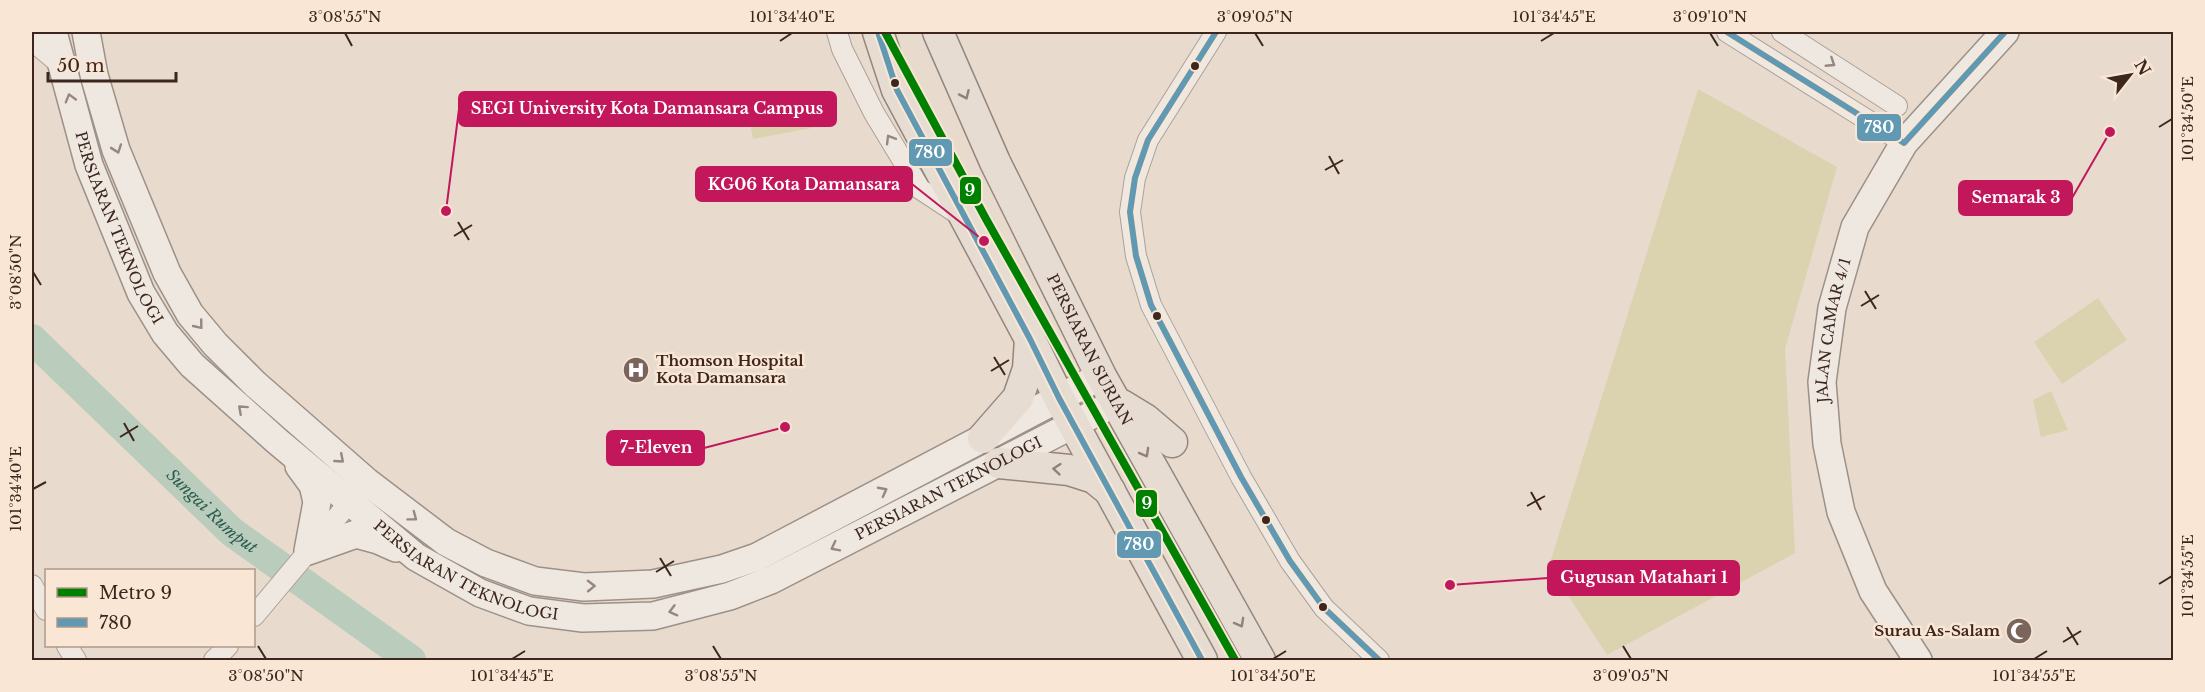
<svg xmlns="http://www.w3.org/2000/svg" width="2205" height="692" font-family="'Libre Baskerville',serif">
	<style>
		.green { fill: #dbd2b0 }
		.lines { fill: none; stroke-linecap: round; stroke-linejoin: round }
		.river { stroke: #baccbc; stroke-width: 30 }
		.street-casing { stroke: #ada097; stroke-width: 22 }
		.secondary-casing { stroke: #9d9087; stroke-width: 30 }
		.primary-casing { stroke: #93867e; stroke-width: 33 }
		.street { stroke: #efe8e1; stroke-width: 20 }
		.secondary { stroke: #efe8e1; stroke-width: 27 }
		.primary { stroke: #e7dcd1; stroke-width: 30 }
		.bus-1-casing { stroke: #f9e6d4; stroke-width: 10 }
		.bus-1 { stroke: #6199b2; stroke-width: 6 }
		.metro-1-casing { stroke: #f9e6d4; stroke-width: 12 }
		.metro-1 { stroke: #008000; stroke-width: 8 }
		.oneway { stroke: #968780 }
		.oneway2 { stroke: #928178 }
		.ticks { fill: none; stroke: #3d261e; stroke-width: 2 }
		.bus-dot { fill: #3d261e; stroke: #f9e6d4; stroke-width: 2 }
		.labels { text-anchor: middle; stroke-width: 5; stroke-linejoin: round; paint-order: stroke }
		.street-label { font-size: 15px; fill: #3d261e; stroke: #f9e6d4 }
		.poi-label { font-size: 15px; font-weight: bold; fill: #3d261e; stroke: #f9e6d4; text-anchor: start }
		.water-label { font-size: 16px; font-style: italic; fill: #2c5e4f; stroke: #f9e6d4 }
		.leader { fill: none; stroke: #c2185b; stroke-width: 2 }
		.callout-dot { fill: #c2185b; stroke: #f9e6d4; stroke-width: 2 }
		.callout { fill: #c2185b; stroke: #c2185b; stroke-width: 2 }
		.callout-label { font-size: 16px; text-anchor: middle; font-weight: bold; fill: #fff }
		.line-badge { stroke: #f9e6d4; stroke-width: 2 }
		.badge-label { font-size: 16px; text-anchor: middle; font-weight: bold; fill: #fff }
		.neatline { fill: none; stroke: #3d261e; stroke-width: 2 }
		.ticks-label { font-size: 15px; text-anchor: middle; fill: #3d261e }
	</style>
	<rect width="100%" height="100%" fill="#e8dbce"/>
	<!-- green -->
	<path class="green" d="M1698 89 1837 167 1785 349 1795 553 1607 655 1549 566Z
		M810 93 817 127 753 139 747 105Z
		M2098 298 2127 340 2062 384 2034 342Z
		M2051 391 2068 430 2041 437 2033 400Z"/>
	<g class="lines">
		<!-- river -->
		<path class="river" id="s1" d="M32 339 232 532 411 660"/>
		<defs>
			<path id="street" d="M37 32 41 48 60 64
				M837 32 842 49 874 113 920 189 961 216
				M1216 32 1148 140 1135 178 1130 212 1136 256 1151 305 1241 477 1290 561 1324 608 1379 660
				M1727 32 1904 143
				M1782 32 1897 106
				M32 585 46 610
				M254 616 358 492
				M67 646 76 660
				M214 660 228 646"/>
			<g id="secondary">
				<path id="s2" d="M53 32 89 165 141 293 165 333 192 365 277 441 416 557 480 593 529 611 583 618 653 616 730 596 771 580 1117 402"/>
				<path d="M86 32 94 75 116 150 167 273 190 314 215 344 255 384 367 482 446 542 486 563 535 581 584 587 653 584 722 569 757 557 1101 376"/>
				<path d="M299 466 313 485 317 502 308 551 356 534 378 540 396 548"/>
				<path id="s3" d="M1918 660 1873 591 1841 512 1827 444 1822 382 1832 308 1855 227 1904 143 2005 32"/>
			</g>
			<g id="primary">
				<path d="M878 32 897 90 1030 339 1059 398 1202 660"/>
				<path id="s4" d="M938 32 995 162 1101 376 1260 660"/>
				<path d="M1122 405 1145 419 1172 442"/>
				<path d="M983 438 1018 398 1028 369 1030 339"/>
				<path d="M999 463 1069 470 1094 478 1110 491"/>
			</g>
		</defs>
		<!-- street casing -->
		<use href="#street" class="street-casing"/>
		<!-- secondary casing -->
		<use href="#secondary" class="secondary-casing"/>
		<!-- primary casing -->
		<use href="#primary" class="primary-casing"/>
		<!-- street -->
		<use href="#street" class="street"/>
		<!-- secondary -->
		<use href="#secondary" class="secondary"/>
		<!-- primary -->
		<use href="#primary" class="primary"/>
		<defs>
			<path id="bus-1" d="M878 32 897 90 1030 339 1059 398 1202 660
				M1216 32 1148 140 1135 178 1130 212 1136 256 1151 305 1241 477 1290 561 1324 608 1379 660
				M1727 32 1904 143 2005 32"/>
		</defs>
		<!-- bus-1 casing -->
		<use href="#bus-1" class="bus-1-casing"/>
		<!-- bus-1 -->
		<use href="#bus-1" class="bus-1"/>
		<defs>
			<path id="metro-1" d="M885 32 986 219 1235 660"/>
		</defs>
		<!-- metro-1 casing -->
		<use href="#metro-1" class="metro-1-casing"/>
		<!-- metro-1 -->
		<use href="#metro-1" class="metro-1"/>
	</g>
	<!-- one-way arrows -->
	<defs><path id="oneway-chevron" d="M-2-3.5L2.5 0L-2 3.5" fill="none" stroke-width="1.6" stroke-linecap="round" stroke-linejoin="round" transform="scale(1.5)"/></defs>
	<g class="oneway">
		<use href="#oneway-chevron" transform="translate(1831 63) rotate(33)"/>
		<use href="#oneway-chevron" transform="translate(70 98) rotate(-106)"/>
		<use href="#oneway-chevron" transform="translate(890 139) rotate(-121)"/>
		<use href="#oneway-chevron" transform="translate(117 149) rotate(71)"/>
		<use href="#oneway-chevron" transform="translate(199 325) rotate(51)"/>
		<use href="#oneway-chevron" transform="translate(242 409) rotate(-138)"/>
		<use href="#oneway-chevron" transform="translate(340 459) rotate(41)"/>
		<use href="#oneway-chevron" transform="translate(883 491) rotate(-28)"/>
		<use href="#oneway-chevron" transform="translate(413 517) rotate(37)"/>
		<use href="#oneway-chevron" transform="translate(835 547) rotate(153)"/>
		<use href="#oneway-chevron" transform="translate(591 586) rotate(-1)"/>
		<use href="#oneway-chevron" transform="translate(673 611) rotate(165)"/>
	</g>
	<g class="oneway2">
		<use href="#oneway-chevron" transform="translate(965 95) rotate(66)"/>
		<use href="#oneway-chevron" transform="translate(1145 453) rotate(61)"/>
		<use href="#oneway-chevron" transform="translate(1057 469) rotate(-175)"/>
		<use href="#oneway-chevron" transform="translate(1240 623) rotate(61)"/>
	</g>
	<!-- ticks -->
	<path class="ticks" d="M345 33 352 46M1255 33 1263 46M1710 33 1718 46M780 41 792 33M1541 41 1554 33M2159 127 2172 119M1329 156 1339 174M1325 170 1343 160M458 222 469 240M454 236 472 225M33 272 41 285M1865 291 1876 309M1861 306 1879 295M994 357 1005 375M991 371 1009 360M124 423 134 441M120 437 138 426M33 489 46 482M1531 492 1541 510M1527 506 1545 496M660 558 671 576M656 572 674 561M2159 584 2172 576M2067 627 2078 645M2063 642 2081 631M258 646 266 659M713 646 721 659M1623 646 1631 659M512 659 525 651M1273 659 1286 651M2034 659 2047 651"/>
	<!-- icons -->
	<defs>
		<symbol id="hospital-disc" viewBox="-11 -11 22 22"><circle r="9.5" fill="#79655c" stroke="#f9e6d4"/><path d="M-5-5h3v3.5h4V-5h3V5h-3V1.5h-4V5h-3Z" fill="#fff"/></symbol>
		<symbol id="mosque-disc" viewBox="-11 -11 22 22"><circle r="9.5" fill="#79655c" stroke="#f9e6d4"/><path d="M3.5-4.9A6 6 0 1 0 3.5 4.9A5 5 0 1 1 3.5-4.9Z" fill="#fff"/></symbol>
	</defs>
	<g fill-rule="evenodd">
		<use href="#hospital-disc" x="621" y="355" width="30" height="30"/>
		<use href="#mosque-disc" x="2004" y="616" width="30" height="30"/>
	</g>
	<!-- markers -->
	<g class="bus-dot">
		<circle cx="1195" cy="66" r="5"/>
		<circle cx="895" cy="83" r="5"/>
		<circle cx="1157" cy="316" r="5"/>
		<circle cx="1266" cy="520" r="5"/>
		<circle cx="1323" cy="607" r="5"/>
	</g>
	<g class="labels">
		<!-- street labels -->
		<g class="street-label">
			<text dy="5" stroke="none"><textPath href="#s2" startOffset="207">PERSIARAN TEKNOLOGI</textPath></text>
			<text dy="5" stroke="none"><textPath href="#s3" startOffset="352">JALAN CAMAR 4/1</textPath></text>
			<text dy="5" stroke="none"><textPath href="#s4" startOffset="352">PERSIARAN SURIAN</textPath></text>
			<text dy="5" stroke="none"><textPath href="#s2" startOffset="1233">PERSIARAN TEKNOLOGI</textPath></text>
			<text dy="5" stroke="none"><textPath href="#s2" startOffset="711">PERSIARAN TEKNOLOGI</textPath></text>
		</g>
		<!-- poi labels -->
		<g class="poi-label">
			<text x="656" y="366">Thomson Hospital<tspan x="656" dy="17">Kota Damansara</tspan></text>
			<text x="2000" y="636" text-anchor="end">Surau As-Salam</text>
		</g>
		<!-- water labels -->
		<g class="water-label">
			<text dy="6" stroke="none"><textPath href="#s1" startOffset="249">Sungai Rumput</textPath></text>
		</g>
	</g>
	<!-- callouts -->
	<path class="leader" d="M446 211L459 109M984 241L912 184M2110 132L2072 198M785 427L704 448M1450 585L1548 578"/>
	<g class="callout-dot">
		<circle cx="446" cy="211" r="6"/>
		<circle cx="984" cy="241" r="6"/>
		<circle cx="2110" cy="132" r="6"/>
		<circle cx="785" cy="427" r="6"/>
		<circle cx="1450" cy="585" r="6"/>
	</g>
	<g class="callout">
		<rect x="459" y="92" width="377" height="34" rx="6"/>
		<rect x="696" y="167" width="216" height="34" rx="6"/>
		<rect x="1959" y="181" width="113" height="34" rx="6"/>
		<rect x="607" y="431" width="97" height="34" rx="6"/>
		<rect x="1548" y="561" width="191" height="34" rx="6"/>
	</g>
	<g class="callout-label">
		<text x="647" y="114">SEGI University Kota Damansara Campus</text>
		<text x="804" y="190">KG06 Kota Damansara</text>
		<text x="2016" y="203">Semarak 3</text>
		<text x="656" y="453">7-Eleven</text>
		<text x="1644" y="583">Gugusan Matahari 1</text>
	</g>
	<g class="line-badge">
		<rect x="1856" y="113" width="46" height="29" rx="6" fill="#6199b2"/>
		<rect x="908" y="138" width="45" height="29" rx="6" fill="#6199b2"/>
		<rect x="959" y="176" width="23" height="29" rx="6" fill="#008000"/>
		<rect x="1135" y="489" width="23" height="29" rx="6" fill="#008000"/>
		<rect x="1116" y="530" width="46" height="29" rx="6" fill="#6199b2"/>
	</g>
	<g class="badge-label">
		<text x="1879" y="133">780</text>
		<text x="930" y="158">780</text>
		<text x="970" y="196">9</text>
		<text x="1147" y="509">9</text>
		<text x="1139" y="550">780</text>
	</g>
	<!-- border -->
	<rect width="2205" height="692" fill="none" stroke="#f9e6d4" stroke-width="66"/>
	<!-- legend -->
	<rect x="45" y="569" width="210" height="78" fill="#f9e6d4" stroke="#ae998b" stroke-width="1.5"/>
	<rect x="57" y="588" width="30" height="9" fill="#008000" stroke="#ae998b" stroke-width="1.5"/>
	<text x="99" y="599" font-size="18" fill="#3d261e">Metro 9</text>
	<rect x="57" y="618" width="30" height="9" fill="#6199b2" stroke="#ae998b" stroke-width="1.5"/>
	<text x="99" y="629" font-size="18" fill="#3d261e">780</text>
	<!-- north arrow -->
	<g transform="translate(2130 75) rotate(59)" stroke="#f9e6d4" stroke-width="4.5" paint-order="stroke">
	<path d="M0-4.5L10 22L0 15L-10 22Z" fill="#3d261e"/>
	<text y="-9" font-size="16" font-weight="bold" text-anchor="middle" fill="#3d261e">N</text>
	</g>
	<!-- scale -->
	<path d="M48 72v9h128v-9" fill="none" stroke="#3d261e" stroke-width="3"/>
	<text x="57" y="72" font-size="18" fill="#3d261e" stroke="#f9e6d4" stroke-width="4.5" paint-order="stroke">50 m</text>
	<rect x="33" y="33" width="2139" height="626" class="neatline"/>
	<g class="ticks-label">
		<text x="345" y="22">3°08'55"N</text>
		<text x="792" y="22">101°34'40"E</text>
		<text x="1255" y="22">3°09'05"N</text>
		<text x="1554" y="22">101°34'45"E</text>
		<text x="1710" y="22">3°09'10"N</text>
		<text transform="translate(2188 119) rotate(-90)" y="5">101°34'50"E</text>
		<text transform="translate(16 272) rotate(-90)" y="5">3°08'50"N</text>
		<text transform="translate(16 489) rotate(-90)" y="5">101°34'40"E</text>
		<text transform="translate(2188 576) rotate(-90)" y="5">101°34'55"E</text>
		<text x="266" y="681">3°08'50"N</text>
		<text x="512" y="681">101°34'45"E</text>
		<text x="721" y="681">3°08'55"N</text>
		<text x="1273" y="681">101°34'50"E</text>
		<text x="1631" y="681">3°09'05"N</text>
		<text x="2034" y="681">101°34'55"E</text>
	</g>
</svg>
